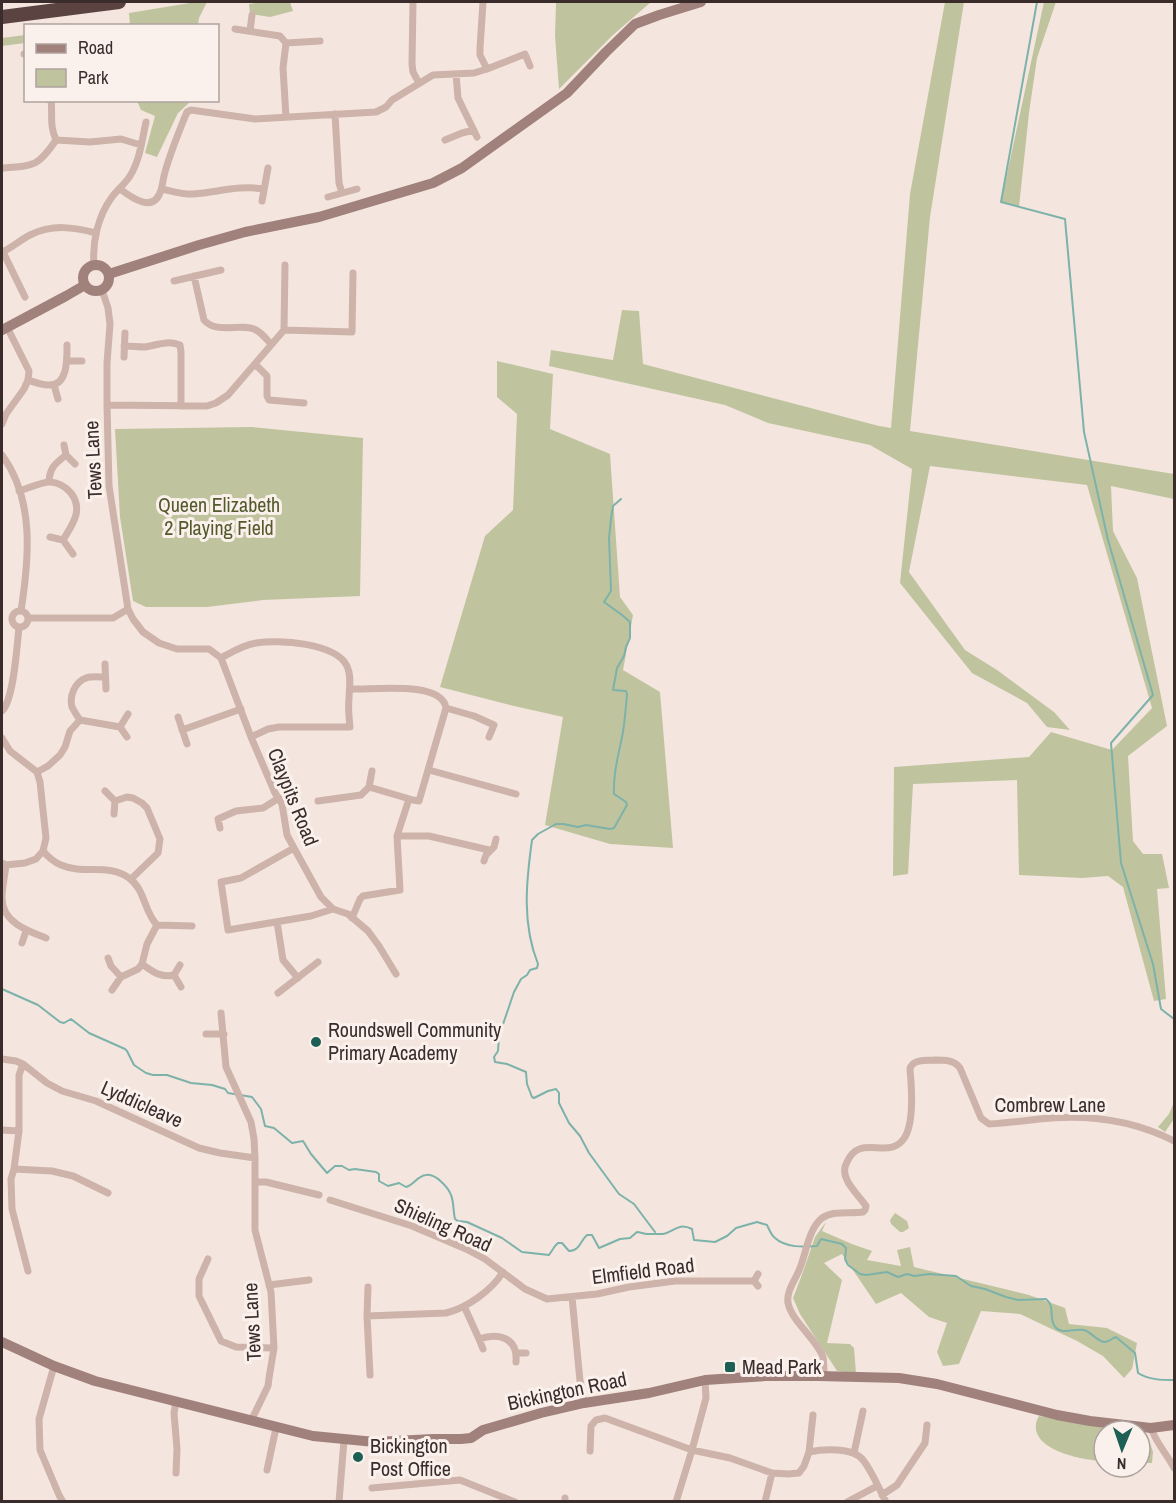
<svg xmlns="http://www.w3.org/2000/svg" width="1176" height="1503" font-family="'Archivo Narrow',sans-serif">
	<style>
		.green { fill: #bfc49e }
		.lines { fill: none; stroke-linecap: round; stroke-linejoin: round }
		.stream { stroke: #7db2aa; stroke-width: 2 }
		.street { stroke: #cdb3aa; stroke-width: 7 }
		.secondary { stroke: #a1817b; stroke-width: 10 }
		.highway { stroke: #5b4341; stroke-width: 14 }
		.poi-dot { fill: #1d5e55; stroke: #fbf1ec; stroke-width: 2 }
		.labels { text-anchor: middle; stroke-width: 6; stroke-linejoin: round; paint-order: stroke }
		.street-label { font-size: 20px; fill: #3a2c2a; stroke: #fbf1ec }
		.park-label { font-size: 20px; fill: #525a2c; stroke: #fbf1ec }
		.poi-label { font-size: 20px; fill: #3a2c2a; stroke: #fbf1ec; text-anchor: start }
	</style>
	<rect width="100%" height="100%" fill="#f4e6df"/>
	<!-- green -->
	<path class="green" d="M196 2H207L199 18 198 25H130L129 13Z
		M263 2H290L293 11 270 17 250 14 249 4Z
		M556 2H651L613 35 559 89 555 36Z
		M945 2H964L930 217 910 431 1174 474V499L1111 486 1113 531 1137 578 1167 726 1128 756 1133 841 1143 854H1162L1169 888 1157 889 1166 999 1154 1001 1123 887 1108 876 1082 878 1019 875 1017 780 913 784 908 874 893 876 894 767 1029 757 1051 732 1112 750 1152 708 1087 485 930 466 909 572 965 650 997 670 1054 712 1070 730 1047 727 1027 703 972 673 900 583 912 469 870 445 768 423 725 405 549 366 551 350 613 360 622 310 639 311 643 364 879 426 891 428 910 194Z
		M1044 2H1056L1037 58 1029 113 1019 207 1001 202Z
		M25 35V43L2 46V38Z
		M137 101H189V103L178 113 157 157 145 153 155 116 141 110Z
		M497 361 553 374 550 429 610 454 620 597 633 615 623 670 660 692 673 848 610 844 545 825 563 717 514 706 440 687 485 536 513 510 517 414 497 397Z
		M252 427 363 438 360 596 263 600 207 607H146L133 601 120 517 115 429Z
		M1174 1102V1119L1165 1132 1158 1127 1169 1114Z
		M895 1213 907 1221 909 1228 903 1232H900L891 1224 890 1220Z
		M826 1222 822 1231 852 1244 872 1251 867 1260 901 1266 897 1250 910 1247 914 1267 1029 1295 1065 1308 1069 1324 1107 1328 1137 1343 1132 1369 1124 1378 1103 1356 1077 1341 1020 1314 981 1311 959 1364 943 1366 937 1352 947 1323 929 1317 901 1293 876 1304 842 1254 824 1263 842 1280 827 1343 850 1344 854 1348 856 1373 837 1371 800 1314 793 1298 803 1272 815 1237Z
		M1039 1416 1131 1431H1104V1461C1085 1461 1032 1451 1036 1424 1036 1421 1038 1418 1039 1416Z
		M1140 1433 1147 1434 1153 1452 1152 1463H1140Z"/>
	<g class="lines">
		<!-- stream -->
		<path class="stream" d="M1037 2 1001 202 1065 219 1084 432 1108 540 1153 695 1111 743 1121 863 1153 964 1161 1009 1174 1019
			M621 499 613 506 611 519 609 538 611 591 604 602 622 615 630 622V638L626 647 624 656 617 668 613 690 626 691 627 694C626 706 625 719 623 732 619 753 613 773 614 794L626 802 627 805 614 828 610 829 586 825 578 827 563 824H556L538 834 532 840C526 883 522 924 538 964L537 968 530 970 527 975 521 979 514 992 499 1036 498 1051 494 1057 495 1062 507 1064 526 1072 527 1084 532 1097 534 1098 548 1091 556 1089 559 1093V1103L569 1123 580 1136 589 1153 619 1194 634 1204 655 1232
			M2 989 38 1005 60 1022 64 1023 71 1019 89 1033 125 1049 127 1051 134 1065 146 1073 153 1075H167L191 1083 212 1085 225 1089 228 1093 252 1097 261 1109 265 1126 274 1128 292 1143 303 1141 311 1154 327 1173 335 1166H342L349 1170 355 1169 376 1172 379 1174V1181L388 1186 399 1183 406 1187C414 1185 417 1176 426 1175 435 1173 448 1187 451 1195 454 1202 453 1211 455 1219L458 1221 467 1222 502 1238 522 1252 549 1255 555 1246 558 1243H562L569 1251C580 1251 580 1241 587 1235H592L599 1248 620 1239 630 1238 637 1232C640 1232 644 1234 647 1234 649 1234 661 1234 663 1234 674 1232 678 1222 692 1229L694 1240 715 1242 727 1236 736 1228 757 1222 767 1225C769 1229 771 1235 775 1238 786 1248 803 1247 817 1246L821 1239 842 1244 846 1248 845 1259 848 1265 860 1274 866 1275 887 1272 898 1277 907 1274 914 1276 929 1274 956 1276 971 1286 985 1289 1006 1297 1018 1300 1046 1299C1055 1306 1049 1316 1054 1325 1060 1336 1073 1328 1084 1330 1091 1332 1097 1341 1104 1342 1108 1343 1112 1338 1116 1337L1135 1353 1138 1373C1149 1380 1162 1380 1174 1380"/>
		<!-- street -->
		<path class="street" d="M413 2 412 64 413 72 419 83
			M483 2 480 48V55L487 69
			M235 29 280 36 286 43 320 41
			M250 31 252 15
			M24 54H26
			M456 74 458 98 477 137
			M51 100C53 116 49 124 56 140
			M335 114 339 183 342 193
			M286 117 283 68 286 43
			M445 140 462 133 474 130
			M2 168C33 166 38 167 56 140L90 142 121 139 141 145
			M120 189C132 198 154 214 161 190 163 184 163 178 165 172 170 154 177 137 184 119L187 112 191 110 255 119 376 112 386 107 392 100 433 75 474 73 487 69 525 54 530 66
			M162 189C172 191 184 195 194 194 219 192 238 185 264 189
			M328 197 357 189
			M262 201 268 168
			M2 252C12 248 20 240 30 235 52 224 74 227 96 233
			M3 252 25 297
			M94 265C92 242 98 216 112 197 117 190 125 184 130 176 140 160 142 140 146 122
			M194 276 204 320C217 335 241 322 256 330 262 333 267 340 271 344
			M174 281 221 270
			M102 290 108 308 110 324 107 363V405L109 486 128 609 133 619 143 632 159 643 177 649H209L221 658 251 737 275 793 282 804 287 835 294 848 321 897 333 909 348 914 368 931 379 946 396 974
			M284 330 352 332 353 273
			M124 346C131 346 138 347 145 347 158 345 166 340 180 345L181 352V406
			M124 357 125 333
			M68 361H82
			M255 364 267 376V396L269 400 304 403
			M28 380C34 382 41 385 48 385 68 387 67 359 67 345
			M54 385 58 399
			M107 405 207 406 216 403 228 395 284 330 285 265
			M2 424 6 414 24 389 28 380 29 371 7 327
			M64 445 66 455
			M2 455C35 500 29 559 21 611
			M49 481C50 467 55 464 66 455L75 464
			M19 491C27 489 43 481 51 482 59 483 66 487 71 493 84 510 72 525 63 540L50 537
			M63 540 73 554
			M12 619a8 8 0 1 1 16 0a8 8 0 1 1-16 0Z
			M28 618H113L128 609
			M221 658C232 652 243 645 256 643 278 639 336 643 347 666 352 677 349 688 349 699 348 708 349 718 350 727H279L268 729 251 737
			M105 664 106 689
			M350 689C371 690 442 680 446 708L419 801 413 800 369 787
			M446 708 474 716 494 725 489 737
			M2 711C14 700 17 645 19 627
			M178 717 187 744
			M80 720 120 727 127 737
			M120 727 128 714
			M182 730 241 709
			M2 738 10 751 37 772 40 782 46 838 43 851 36 859 25 863 6 865 2 863
			M429 770 516 794
			M37 772 48 766 60 755 65 747 70 731 80 720C77 716 74 711 72 707 69 696 75 682 86 678 91 676 99 677 105 677
			M105 791 115 801
			M318 801 361 795 369 787 372 771
			M114 814 115 801 127 797 133 798 142 803 147 808 160 839 158 853 131 879
			M220 828 218 819 236 811 263 808 279 798
			M397 836H429L489 850
			M294 848 241 878 221 882 228 930 311 916 333 909
			M43 851C48 857 54 862 61 865 84 875 109 863 129 878 145 889 144 912 157 925L192 926
			M484 861 486 855 494 847 496 839
			M6 865C5 875 2 887 2 898 2 922 27 931 46 938
			M352 918 360 899 363 896 400 890 397 836 409 799
			M277 922 283 960 298 978
			M22 943 26 931
			M108 958 111 966 121 977
			M142 964C153 972 161 978 174 975L181 987
			M174 975 180 965
			M112 990 121 977 138 969 142 964 147 944 157 925
			M278 993 318 962
			M221 1013 226 1067 251 1122 254 1139 255 1158V1230L271 1292 274 1348 269 1378 268 1386 251 1421
			M206 1034H224
			M2 1059 16 1061 23 1064 47 1083 62 1091 96 1101 199 1148 220 1153 255 1158
			M23 1064 19 1075V1131L14 1169 11 1179 12 1209 28 1271
			M2 1130 19 1131
			M14 1169 52 1171 73 1176 108 1193
			M255 1182H266L319 1195
			M330 1200 412 1226 466 1249 485 1259 525 1289 547 1299 597 1294 629 1287 675 1281H754
			M208 1259 199 1279V1296L221 1341 236 1347 274 1348
			M269 1285 309 1280
			M758 1286 754 1281 758 1274
			M572 1297 580 1381 584 1403
			M464 1306 479 1339C499 1332 518 1338 516 1362
			M367 1316 368 1287
			M479 1339 483 1349
			M516 1353H526
			M54 1366 39 1419 40 1450 59 1495 63 1502
			M370 1375 367 1316 446 1313C467 1308 492 1290 503 1272
			M824 1376C824 1370 824 1363 823 1357 816 1338 792 1322 788 1303 786 1291 796 1279 800 1268 806 1253 809 1228 822 1218 834 1210 850 1214 863 1212L865 1210 866 1206C860 1197 851 1189 847 1180 844 1174 844 1167 847 1162 860 1132 890 1162 905 1137 913 1123 912 1097 911 1082 911 1078 910 1072 910 1068 911 1066 912 1065 913 1064 918 1059 929 1061 935 1060 945 1060 954 1060 960 1068L981 1118 989 1124C1006 1123 1023 1121 1039 1119 1086 1114 1133 1120 1174 1141
			M1151 1428C1156 1443 1167 1454 1174 1468
			M590 1451 591 1426 596 1420 605 1418 692 1450 730 1458 772 1473 788 1474 799 1473 804 1466 809 1452C823 1449 853 1447 863 1460 872 1471 879 1489 886 1502
			M809 1452 813 1415
			M854 1453 863 1411
			M267 1470 276 1428
			M176 1473 177 1449 174 1413 176 1402
			M372 1488 460 1480 515 1502
			M882 1495 897 1485 925 1443 927 1425
			M565 1498V1502
			M339 1502 344 1440
			M676 1502 692 1450 706 1398 705 1380
			M765 1502 772 1473
			M847 1502 877 1486"/>
		<!-- secondary -->
		<path class="secondary" d="M83 278a13 13 0 1 1 26 0a13 13 0 1 1-26 0Z
			M109 274 199 245 245 232 319 217 433 183 462 168 567 93 606 52 635 24 659 15 701 2
			M2 330 66 296 85 285
			M2 1342 54 1366 95 1381 313 1436 375 1442 433 1439H461L471 1438 483 1430 541 1413 584 1403 649 1393 705 1380 766 1376H818L899 1378 937 1384 1057 1415 1090 1421 1151 1428 1174 1425"/>
		<!-- highway -->
		<path class="highway" d="M2 17 119 2"/>
	</g>
	<!-- markers -->
	<g class="poi-dot">
		<circle cx="316" cy="1042" r="6"/>
		<rect x="724" y="1361" width="12" height="12" rx="3"/>
		<circle cx="358" cy="1457" r="6"/>
	</g>
	<g class="labels">
		<!-- street labels -->
		<g class="street-label">
			<text transform="translate(93 460) rotate(-93)" y="7">Tews Lane</text>
			<text transform="translate(293 797) rotate(68)" y="7">Claypits Road</text>
			<text transform="translate(142 1104) rotate(24)" y="7">Lyddicleave</text>
			<text x="1050" y="1112">Combrew Lane</text>
			<text transform="translate(443 1225) rotate(24)" y="7">Shieling Road</text>
			<text transform="translate(643 1271) rotate(-7)" y="7">Elmfield Road</text>
			<text transform="translate(252 1322) rotate(-93)" y="7">Tews Lane</text>
			<text transform="translate(567 1391) rotate(-12)" y="7">Bickington Road</text>
		</g>
		<!-- park labels -->
		<g class="park-label">
			<text x="219" y="512">Queen Elizabeth<tspan x="219" dy="23">2 Playing Field</tspan></text>
		</g>
		<!-- poi labels -->
		<g class="poi-label">
			<text x="328" y="1037">Roundswell Community<tspan x="328" dy="23">Primary Academy</tspan></text>
			<text x="742" y="1374">Mead Park</text>
			<text x="370" y="1453">Bickington<tspan x="370" dy="23">Post Office</tspan></text>
		</g>
	</g>
	<!-- border -->
	<rect width="1176" height="1503" fill="none" stroke="#3a2c2a" stroke-width="6"/>
	<!-- legend -->
	<rect x="24" y="24" width="195" height="78" fill="#fbf1ec" stroke="#aea29e" stroke-width="1.5"/>
	<rect x="36" y="44" width="30" height="9" fill="#a1817b" stroke="#aea29e" stroke-width="1.5"/>
	<text x="78" y="54" font-size="18" fill="#3a2c2a">Road</text>
	<rect x="36" y="69" width="30" height="18" fill="#bfc49e" stroke="#aea29e" stroke-width="1.5"/>
	<text x="78" y="84" font-size="18" fill="#3a2c2a">Park</text>
	<!-- north arrow -->
	<g transform="translate(1122 1449) rotate(182)"><circle r="28" fill="#fbf1ec" stroke="#aea29e" stroke-width="1.5"/>
	<path d="M0-4.5L10 22L0 15L-10 22Z" fill="#1d5e55"/>
	<text y="-9" font-size="16" font-weight="bold" text-anchor="middle" fill="#3a2c2a">N</text>
	</g>
</svg>
